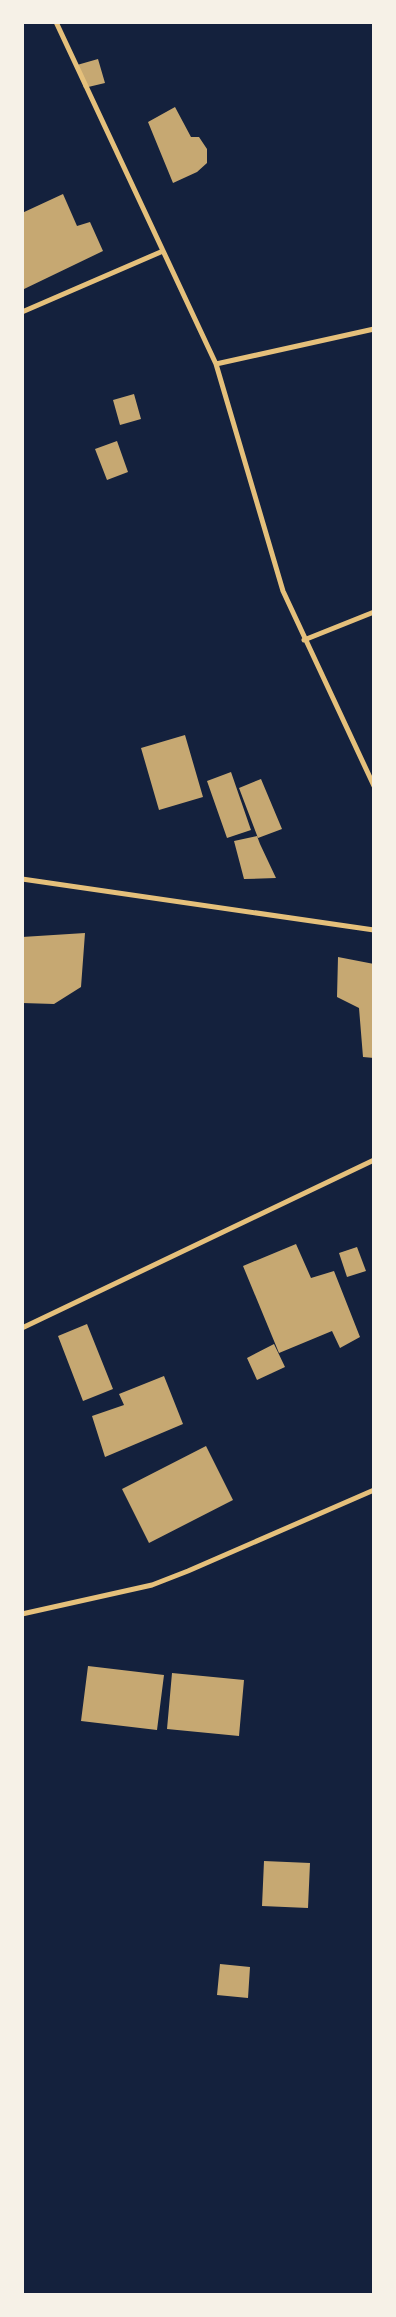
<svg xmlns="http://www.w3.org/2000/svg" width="396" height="2317" font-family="'DM Sans',sans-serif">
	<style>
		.building { fill: #c6a872 }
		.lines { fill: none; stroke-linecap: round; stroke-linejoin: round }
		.minor { stroke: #e5c07b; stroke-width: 5 }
	</style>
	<rect width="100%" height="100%" fill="#14213d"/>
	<!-- building -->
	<path class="building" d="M98 59 105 83 84 88 77 65Z
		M175 107 191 137H199L207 149V163L197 172 173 183 148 122Z
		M63 194 77 226 90 222 103 251 22 290V213Z
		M134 394 141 419 120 425 113 400Z
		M117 441 128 472 107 480 95 449Z
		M185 735 203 797 159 810 141 748Z
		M231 772 251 830 227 838 207 781Z
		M261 779 282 829 258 838 239 788Z
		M257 836 260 844 276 878 244 879 234 841Z
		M85 933 81 987 54 1004 22 1003V937Z
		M338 957 374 964V1058L363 1057 359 1008 337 997Z
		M296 1244 311 1278 334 1271 360 1337 340 1348 332 1331 279 1353 243 1266Z
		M357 1247 366 1271 347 1277 339 1253Z
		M87 1324 113 1389 83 1401 58 1336Z
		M274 1344 285 1367 257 1380 247 1358Z
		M164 1376 183 1424 105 1457 92 1416 124 1405 119 1394Z
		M206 1446 233 1500 149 1543 122 1489Z
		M88 1666 164 1675 157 1730 81 1721Z
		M172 1673 244 1680 239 1736 167 1729Z
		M264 1861 310 1863 308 1908 262 1906Z
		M220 1964 250 1967 248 1998 217 1995Z"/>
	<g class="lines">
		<!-- minor -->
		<path class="minor" d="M56 22 216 364 283 591 374 786
			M22 312 163 251
			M216 364 374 329
			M304 640 374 612
			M22 879 374 930
			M22 1328 374 1160
			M22 1614 152 1585 188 1571 374 1490"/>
	</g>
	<!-- border -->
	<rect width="396" height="2317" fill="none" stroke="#f6f1e7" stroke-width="48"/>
</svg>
